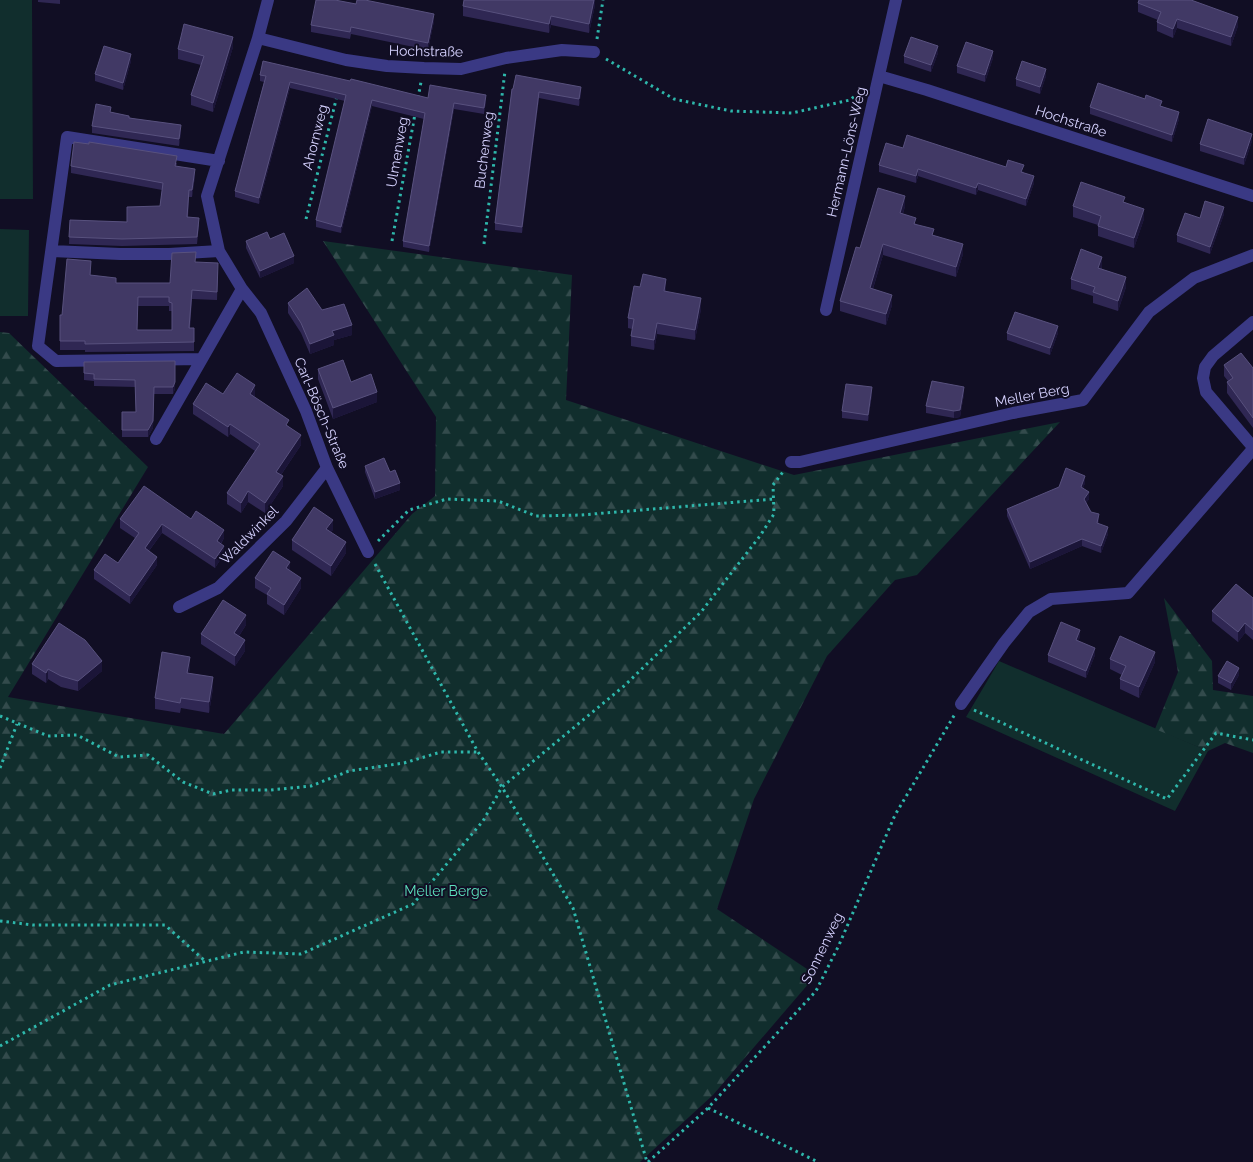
<svg xmlns="http://www.w3.org/2000/svg" width="1253" height="1162" font-family="Raleway,sans-serif">
	<style>
		.grass { fill: #112e2d }
		.forest { fill: url(#forest-firs) }
		.lines { fill: none; stroke-linecap: round; stroke-linejoin: round }
		.path { stroke: #2eb7ab; stroke-width: 3; stroke-dasharray: 2.5 4; stroke-linecap: butt }
		.minor { stroke: #3a3984; stroke-width: 12 }
		.wall { fill: #2f2753; fill-rule: evenodd }
		.shaded-wall { fill: #1b1538 }
		.building { fill: #413965; stroke: #58517e; fill-rule: evenodd }
		.labels { text-anchor: middle; stroke-width: 4; stroke-linejoin: round; paint-order: stroke }
		.street-label { font-size: 14px; fill: #d6d2ff; stroke: #110e24 }
		.park-label { font-size: 14px; fill: #5ce0bc; stroke: #110e24 }
	</style>
	<defs>
		<pattern id="forest-firs" width="22" height="20" patternUnits="userSpaceOnUse" patternTransform="scale(1.25)"><rect width="22" height="20" fill="#112e2d"/><path d="M5 1l3.5 6h-7zM16 11l3.5 6h-7z" fill="#334b4c"/></pattern>
	</defs>
	<rect width="100%" height="100%" fill="#110e24"/>
	<!-- grass -->
	<path class="grass" d="M0 0H32L33 199H0Z
		M0 229 29 230 28 316H0Z
		M999 661 1208 751 1175 811 966 717Z"/>
	<!-- forest -->
	<path class="forest" d="M323 241 572 275 566 400 794 475 1060 422 917 575 895 580 827 656 754 799 717 909 816 975 713 1095 640 1162H0V332L9 333 148 467 8 697 224 734 412 514 435 496 436 417Z
		M1164 598 1212 661 1213 690 1253 696V753L1225 743 1208 751 1155 729 1178 672Z"/>
	<g class="lines">
		<!-- path -->
		<path class="path" d="M597 39 603 0
			M606 59 674 99 731 111 792 113 850 100 860 92
			M418 98 421 82
			M306 219 337 96
			M392 241 415 114
			M484 244 505 71
			M378 541 409 510 447 499 498 501 536 516 581 515 774 499
			M375 564 478 752 502 787 573 908 647 1162
			M974 710 1167 799 1216 733 1253 740
			M0 716 48 736 77 735 119 757 148 755 183 782 213 794 232 790H271L311 786 349 771 404 763 441 752H478
			M0 768 17 724
			M0 921 33 925H165L205 961
			M0 1046 110 985 244 952 301 954 413 904 483 821 502 787 624 686 701 612 760 536 774 514 773 485 783 472
			M708 1108 818 1162
			M648 1162 708 1108 816 991 839 945 895 815 955 714"/>
		<!-- minor -->
		<path class="minor" d="M268 0 258 38 207 196 219 251 242 289 261 313 306 411 327 468 368 552
			M258 38 346 60 387 66 424 68 461 69 506 58 562 50 594 52
			M879 76 927 90 1253 196
			M52 251 120 254H169L219 251
			M826 310 896 0
			M1253 322 1213 356 1205 367 1203 378 1206 392 1253 447
			M202 359 56 361 38 346 67 137 219 161
			M156 439 242 289
			M791 462H800L1013 413 1083 400 1149 312 1194 278 1253 255
			M179 607 218 588 286 521 327 468
			M961 704 1004 643 1029 612 1051 599 1128 593 1253 449"/>
	</g>
	<!-- wall -->
	<path class="wall" d="M38 0H60V4L38 2Z
		M595 0V5L589 33 551 25 549 33 463 16V6Z
		M1138 3 1238 26 1231 46 1177 28 1173 38 1157 31V22L1158 20 1138 12Z
		M434 21 428 50 351 34 350 39 311 32V25Z
		M233 47 213 112 191 105V95L201 65 178 59V49Z
		M938 53 931 72 904 63V56Z
		M993 58 985 82 957 73V66Z
		M131 61 123 90 95 81V74Z
		M260 75 350 81 428 98 486 101 484 114 454 109 429 252 403 247V241L424 119 372 106 341 233 316 227V220L345 101 290 88 259 204 235 197V191L264 82 260 81Z
		M1046 76 1040 94 1016 86V79Z
		M512 89 581 93 579 106 539 98 522 233 495 230V223Z
		M1162 106 1179 119 1172 142 1090 114V107Z
		M111 112 181 132 179 146 92 133V126Z
		M1252 141 1244 165 1200 151V144Z
		M903 148 1006 167 1024 172 1023 173 1034 183 1026 206 978 190 976 195 918 176 916 183 879 172V165Z
		M177 163 176 167 195 176 192 197H189L188 217 199 225 197 244 122 246 69 244 70 220 127 222 160 206 162 190 71 173V166Z
		M1125 202 1144 219 1134 248 1098 236V225L1073 217V206Z
		M905 206 903 214 916 224 963 254 956 277 883 255 873 289 892 305 886 325 840 311V301L860 248Z
		M1224 214 1210 254 1177 242V235L1200 218Z
		M270 239 294 263 260 278 246 248V241Z
		M196 262 218 272 217 300 192 299 190 328H194V351L85 352V350H60V315H62L91 270 90 275 116 283H170ZM138 306H169V311H172V330H137Z
		M1102 267V269L1126 287 1118 311 1093 303V296L1071 289V279Z
		M640 287 666 289V292L701 309 695 340 657 334 654 350 631 346V336L632 329 628 328V318Z
		M288 303 322 310 352 335 334 340V345L310 354 301 333 288 313Z
		M1007 333H1058L1050 355 1007 340Z
		M175 361V389L173 394H154L153 428 148 437H122V412H136L135 387 94 386V381L84 380V362Z
		M1224 365 1253 368V428L1227 393V382L1228 381 1224 376Z
		M318 369 351 382 377 402 333 419 318 379Z
		M223 394 255 395 254 397 289 427 301 445 281 475 283 486 265 513 248 502 241 513 227 504V493L255 451 230 434 228 437 193 414V404Z
		M872 394 868 421 842 418V411Z
		M964 394 960 417 954 418 926 413V406Z
		M365 466 390 472 400 490 375 499 365 472Z
		M1085 483 1083 488 1089 499 1086 503 1091 512 1099 521 1098 524 1108 534 1101 553 1082 546 1030 569 1007 516V509Z
		M120 519H191L224 538 221 544 224 554 215 568 162 533 149 551 157 565 130 604 94 579V570L118 563 135 538 120 528Z
		M333 530 331 532 346 553 331 576 292 550V540Z
		M290 571 301 588 284 615 267 604V595L255 588V578Z
		M1253 598V640L1245 633 1238 642 1212 621V611Z
		M246 625 239 636 245 651 235 666 201 644V634Z
		M1080 637 1078 641 1095 655 1086 678 1048 662V655Z
		M1110 659 1155 662 1139 698 1120 689V679L1122 675 1110 669Z
		M32 664 102 671 78 691 61 687 48 679 46 683 32 674Z
		M190 667 189 673 213 688 209 713 181 708 180 713 155 709V698Z
		M1239 675 1231 690 1218 683V676Z"/>
	<!-- shaded-wall -->
	<path class="shaded-wall" d="M594 0H595V5L589 33V24Z
		M434 14V21L428 50V43Z
		M551 16V25L549 33V24Z
		M1238 17V26L1231 46V37Z
		M1177 19V28L1173 38V29Z
		M233 37V47L213 112V103Z
		M938 46V53L931 72V65Z
		M993 51V58L985 82V75Z
		M131 54V61L123 90V83Z
		M1046 69V76L1040 94V87Z
		M290 82V88L259 204V198Z
		M581 87V93L579 106V99Z
		M539 92V98L522 233V227Z
		M486 95V101L484 114V108Z
		M372 100V106L341 233V227Z
		M454 103V109L429 252V246Z
		M1179 112V119L1172 142V135Z
		M181 125V132L179 146V139Z
		M1252 134V141L1244 165V158Z
		M195 169V176L192 197V190Z
		M918 169V176L916 183V176Z
		M1034 176V183L1026 206V199Z
		M978 183V190L976 195V188Z
		M905 196V206L900 224V213Z
		M1224 207V214L1210 254V247Z
		M1144 209V219L1134 248V238Z
		M883 244V255L870 298V288Z
		M963 244V254L956 277V267Z
		M294 256V263L260 278V271Z
		M1102 257V267L1098 278V268Z
		M1126 277V287L1118 311V301Z
		M666 279V289L664 302V291Z
		M892 295V305L886 325V314Z
		M701 298V309L695 340V330Z
		M657 323V334L654 350V340Z
		M352 325V335L334 340V345L310 354V344L332 331Z
		M1058 326V333L1050 355V348Z
		M175 382V389L173 394V387Z
		M255 385V395L250 404V394Z
		M154 387 153 428 148 437V430Z
		M872 387V394L868 421V415Z
		M964 387V394L960 417 954 418V411Z
		M377 392V402L333 419V408Z
		M230 424V434L228 437V427Z
		M301 435V445L276 482V472Z
		M283 476V486L265 513V503Z
		M1085 476V483L1081 494V487Z
		M400 483V490L375 499V492Z
		M248 491V502L241 513V503Z
		M1089 492V499L1084 506V499Z
		M1099 514V521L1097 530V523Z
		M333 520V530L326 539V529Z
		M162 524V533L145 556V548Z
		M1108 527V534L1101 553V546Z
		M224 530V538L217 549V541Z
		M1082 539V546L1030 569V562Z
		M346 542V553L331 576V566Z
		M224 546V554L215 568V559Z
		M157 557V565L130 604V596Z
		M290 562V572L286 568Z
		M301 578V588L284 615V605Z
		M246 615V625L234 643V633Z
		M1245 623V633L1238 642V632Z
		M1080 630V637L1076 647V640Z
		M245 640V651L235 666V656Z
		M1095 648V655L1086 678V671Z
		M1155 652V662L1139 698V687Z
		M190 657V667L187 683V673Z
		M102 661V671L78 691V681Z
		M1239 668V675L1231 690V683Z
		M48 669V679L46 683V673Z
		M213 677V688L209 713V702Z"/>
	<!-- building -->
	<path class="building" d="M316 0H335L356 4 357 0H365L434 14 428 43 351 27 350 32 311 25Z
		M464 0H594L589 24 551 16 549 24 463 6Z
		M1139 0H1191L1238 17 1231 37 1177 19 1173 29 1157 22 1161 12 1138 3Z
		M184 24 233 37 213 103 191 95 204 56 178 49Z
		M911 37 938 46 931 65 904 56Z
		M966 42 993 51 985 75 957 66Z
		M104 46 131 54 123 83 95 74Z
		M263 61 350 81 351 79 428 98 430 85 486 95 484 108 454 103 429 246 403 241 425 113 372 100 341 227 316 220 346 95 290 82 259 198 235 191 266 76 260 75Z
		M1022 61 1046 69 1040 87 1016 79Z
		M516 75 581 87 579 99 539 92 522 227 495 223 512 89H513Z
		M1098 83 1145 99 1146 95 1162 101 1160 106 1179 112 1172 135 1090 107Z
		M96 104 111 107 110 112 129 116V118L181 125 179 139 92 126Z
		M1208 119 1252 134 1244 158 1200 144Z
		M907 135 1006 167 1008 160 1024 165 1021 172 1034 176 1026 199 978 183 976 188 918 169 916 176 879 165 886 143 903 148Z
		M74 142 89 144V142L177 156 175 166 195 169 192 190H189L187 217 199 218 197 237 122 239 69 237 70 220 127 222V207L160 206 163 183 71 166Z
		M1081 182 1125 197 1123 202 1144 209 1134 238 1098 226 1101 216 1073 206Z
		M878 188 905 196 900 213 916 218 914 224 934 229 932 235 963 244 956 267 883 244 870 288 892 295 886 314 840 301 856 247 860 248Z
		M1205 201 1224 207 1210 247 1177 235 1185 213 1200 218Z
		M267 232 270 239 284 233 294 256 260 271 246 241Z
		M1081 249 1102 257 1098 268 1126 277 1118 301 1093 292 1095 287 1071 279Z
		M196 252 195 262 218 263 217 292 192 290 189 328H194V342L85 344V341H60V315H62L67 259 91 261 90 275 116 278V283H170L172 253ZM138 297H169V302L172 303V330H137Z
		M643 274 666 279 664 291 701 298 695 330 657 323 654 340 631 336 634 319 628 318 634 286 640 287Z
		M307 288 322 310 344 304 352 325 332 331 334 335 310 344 301 323 288 303Z
		M1015 312 1058 326 1050 348 1007 333Z
		M1241 353 1253 368V418L1227 382 1233 378 1224 365Z
		M343 360 351 382 371 374 377 392 333 408 318 369Z
		M175 361V382L173 387H154L153 421 148 430H122V412H136L135 380 94 379V374L84 373V362Z
		M237 373 255 385 250 394 289 420 286 425 301 435 276 472 283 476 265 503 248 491 241 503 227 493 260 444 230 424 228 427 193 404 206 383 223 394Z
		M932 381 964 387 960 410 954 411 926 406Z
		M846 384 872 387 868 415 842 411Z
		M384 458 390 472 395 470 400 483 375 492 365 466Z
		M1066 468 1085 476 1081 487 1089 492 1084 499 1091 512 1099 514 1097 523 1108 527 1101 546 1082 539 1030 562 1007 509 1059 487Z
		M144 486 191 519 196 511 224 530 217 541 224 546 215 559 162 524 145 548 157 557 130 596 94 570 105 554 118 563 139 533 120 519Z
		M314 507 333 520 326 529 346 542 331 566 292 540Z
		M273 551 290 562 286 568 301 578 284 605 267 594 271 588 255 578Z
		M1236 584 1253 598V630L1245 623 1238 632 1212 611Z
		M223 600 246 615 234 633 245 640 235 656 201 634Z
		M1061 622 1080 630 1076 640 1095 648 1086 671 1048 655Z
		M59 623 85 640 102 661 78 681 61 676 48 669 46 673 32 664Z
		M1120 636 1155 652 1139 687 1120 679 1126 666 1110 659Z
		M162 652 190 657 187 673 213 677 209 702 181 698 180 703 155 698Z
		M1227 661 1239 668 1231 683 1218 676Z"/>
	<g class="labels">
		<!-- street labels -->
		<g class="street-label">
			<text transform="translate(426 51) rotate(1)" y="5">Hochstraße</text>
			<text transform="translate(1071 121) rotate(18)" y="5">Hochstraße</text>
			<text transform="translate(315 137) rotate(-76)" y="5">Ahornweg</text>
			<text transform="translate(484 150) rotate(-83)" y="5">Buchenweg</text>
			<text transform="translate(397 152) rotate(-80)" y="5">Ulmenweg</text>
			<text transform="translate(846 152) rotate(-77)" y="5">Hermann-Löns-Weg</text>
			<text transform="translate(1032 395) rotate(-11)" y="5">Meller Berg</text>
			<text transform="translate(322 413) rotate(67)" y="5">Carl-Bösch-Straße</text>
			<text transform="translate(249 535) rotate(-45)" y="5">Waldwinkel</text>
			<text transform="translate(822 948) rotate(-64)" y="5">Sonnenweg</text>
		</g>
		<!-- park labels -->
		<g class="park-label">
			<text x="446" y="896">Meller Berge</text>
		</g>
	</g>
</svg>
